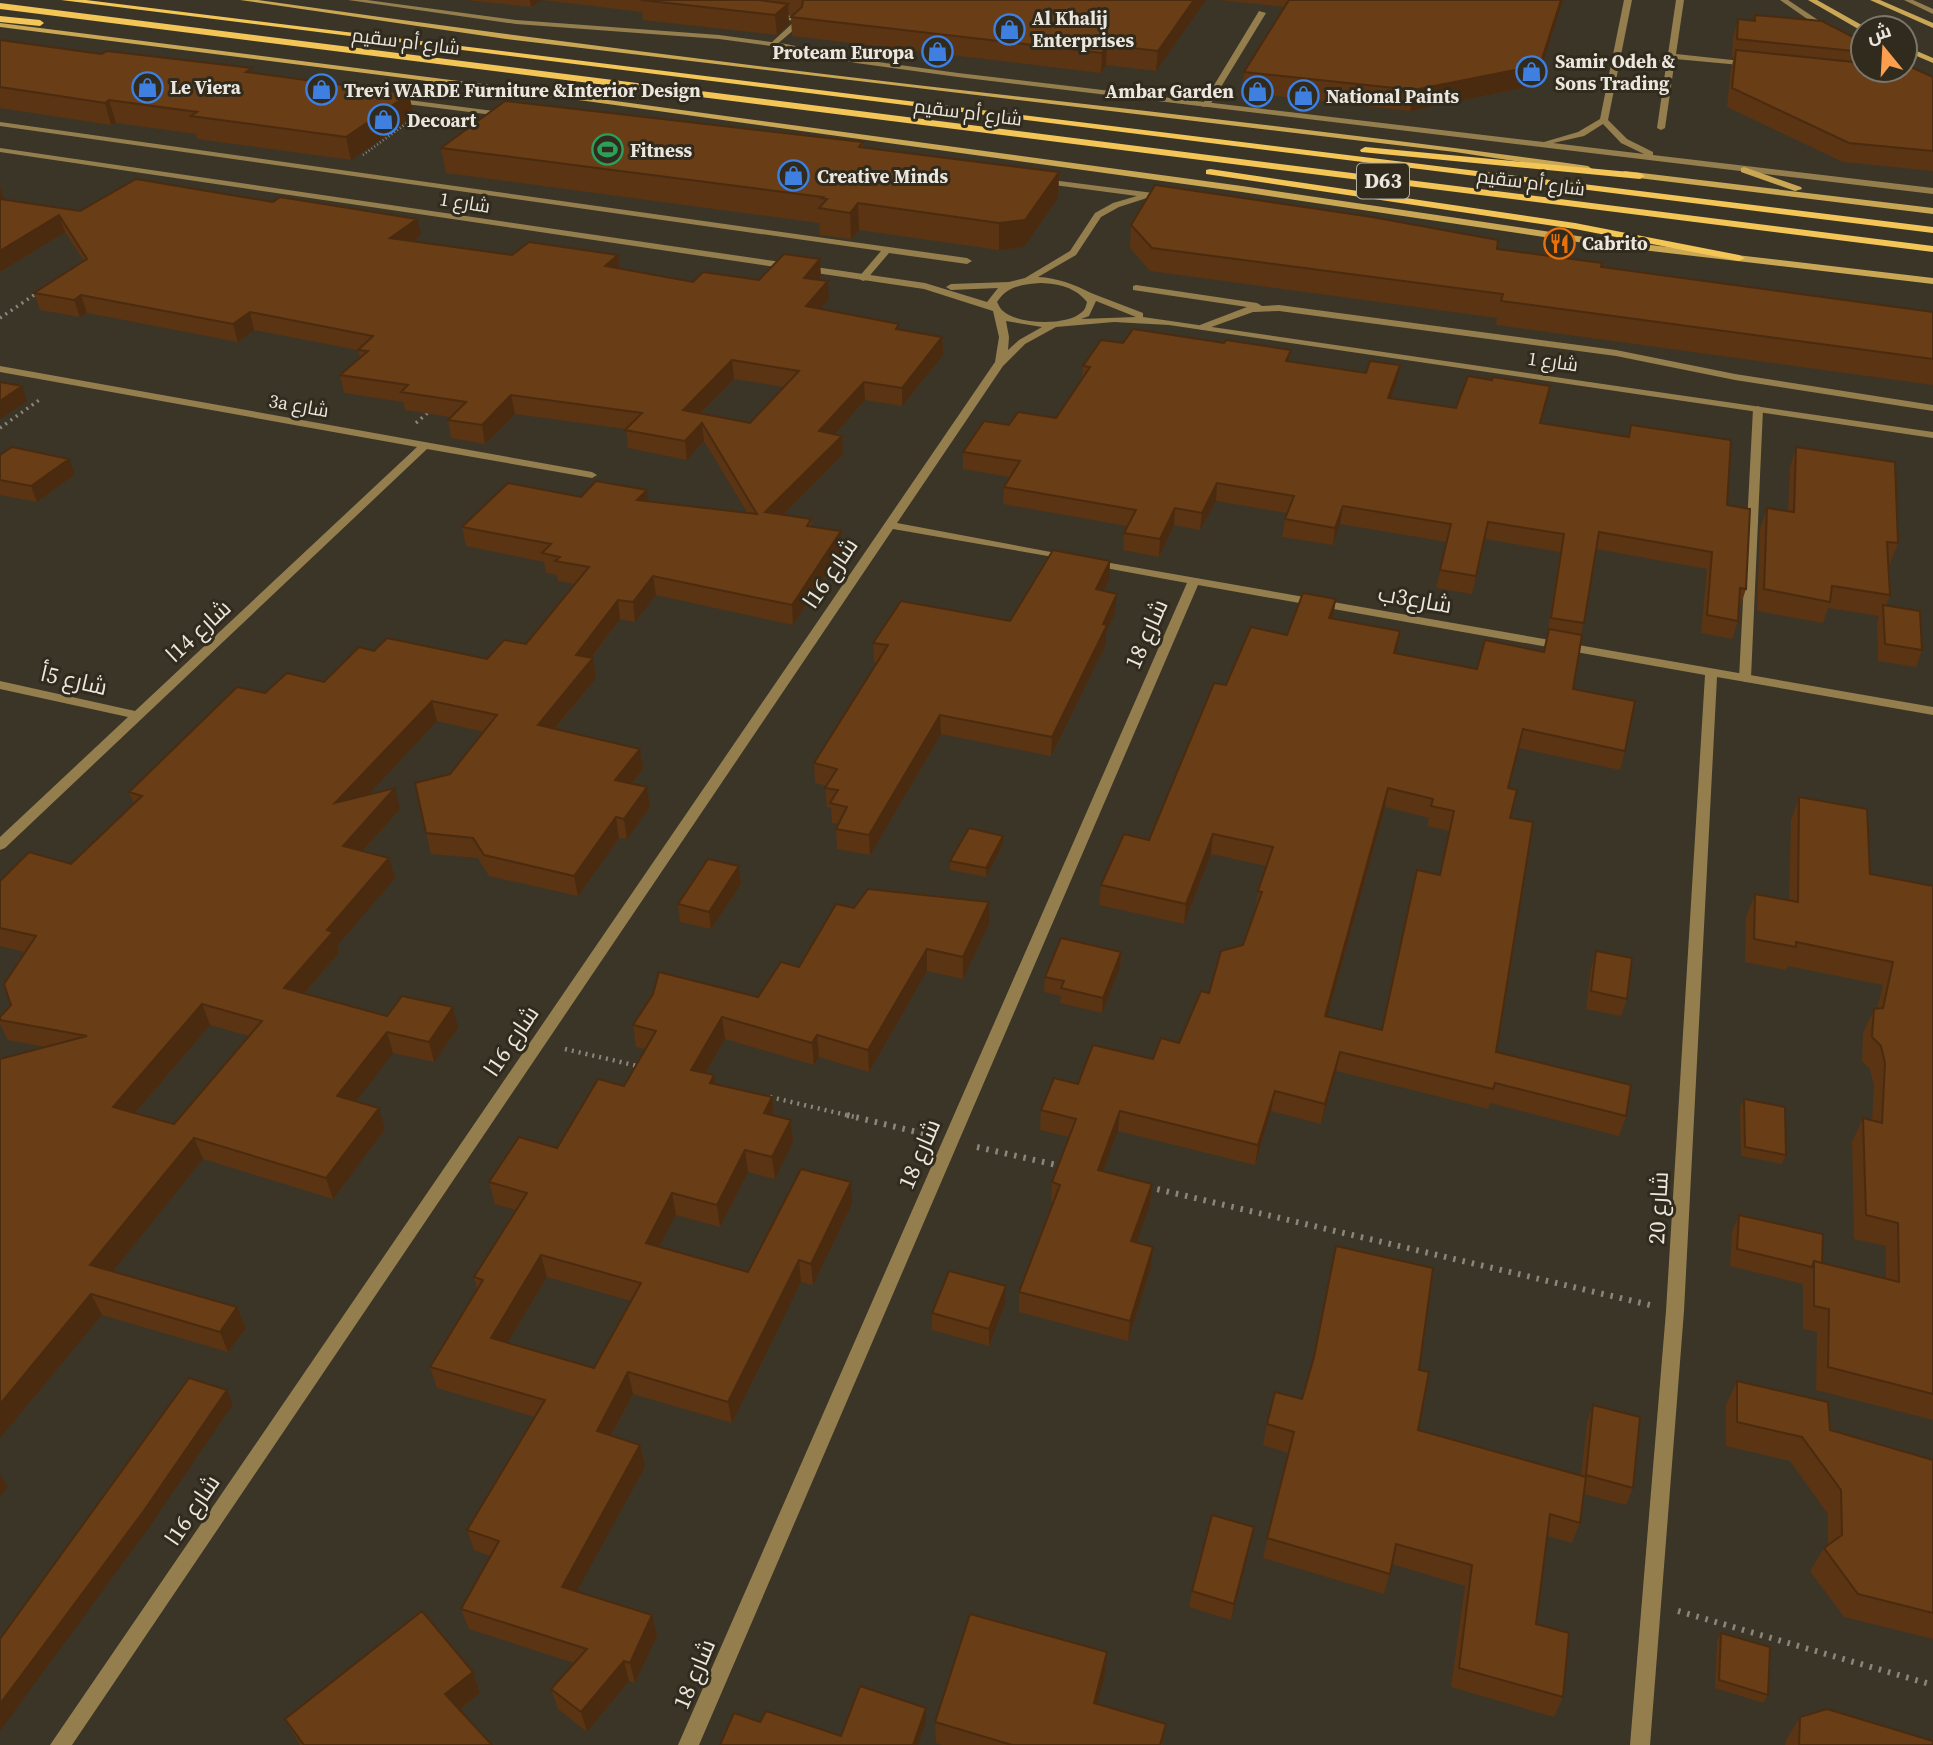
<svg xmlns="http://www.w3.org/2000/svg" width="1933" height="1745" font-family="'Source Serif 4',Cairo,serif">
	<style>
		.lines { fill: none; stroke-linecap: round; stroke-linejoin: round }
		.path-far3 { stroke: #8b867b; stroke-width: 2.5; stroke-dasharray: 1 2.5; stroke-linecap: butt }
		.path-far2 { stroke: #8b867b; stroke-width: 3.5; stroke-dasharray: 2 4.5; stroke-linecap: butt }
		.path-far1 { stroke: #8b867b; stroke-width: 4.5; stroke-dasharray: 2 5; stroke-linecap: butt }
		.path { stroke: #8b867b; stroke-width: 6; stroke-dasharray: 2.5 7; stroke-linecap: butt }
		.lane { fill: #947e4d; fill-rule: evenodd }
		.street { fill: #947e4d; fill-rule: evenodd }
		.secondary { fill: #caa754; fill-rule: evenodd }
		.primary { fill: #f4c657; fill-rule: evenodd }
		.wall { fill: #5a3413; fill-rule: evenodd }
		.shaded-wall { fill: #4a2b0f }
		.building { fill: #693d16; stroke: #4a2b0f; stroke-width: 2; fill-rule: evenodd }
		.labels { text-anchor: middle; stroke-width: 6; stroke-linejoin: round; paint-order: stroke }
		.far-poi-label { font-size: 19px; font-weight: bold; fill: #ebe7df; stroke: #312b1e; text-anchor: start }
		.far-street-label { font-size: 19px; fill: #ebe7df; stroke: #312b1e }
		.shield { fill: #312b1e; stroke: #b3afa5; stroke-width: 2 }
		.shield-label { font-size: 21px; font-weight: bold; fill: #ebe7df }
		.street-label { font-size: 23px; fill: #ebe7df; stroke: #312b1e }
	</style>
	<rect width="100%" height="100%" fill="#3b3528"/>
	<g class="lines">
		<!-- path-far3 -->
		<path class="path-far3" d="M363 155 407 123"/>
		<!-- path-far2 -->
		<path class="path-far2" d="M0 318 37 293
			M416 423 431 410
			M0 428 42 398"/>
		<!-- path-far1 -->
		<path class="path-far1" d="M565 1049 642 1067
			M770 1097 855 1117"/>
		<!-- path -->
		<path class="path" d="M847 1115 925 1134
			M977 1147 1061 1166
			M1148 1187 1650 1305
			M1678 1611 1933 1685"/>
		<!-- lane -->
		<path class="lane" d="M1676 0H1684L1676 54 1751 62 1755 64 1751 66 1675 59 1665 128 1661 130 1657 128 1666 66 1613 57 1617 55 1667 61Z
			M1259 11 1266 13 1210 105 1203 107 1202 105Z
			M767 13 794 16 804 21 775 46H772V42L795 21 767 17Z
			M0 122 967 258 972 261 967 264 889 253 866 280 863 281 858 278 881 251 0 126Z
			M1136 285 1257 303 1262 306 1279 305 1616 350 1735 374 1933 405V411L1735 380 1616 356 1279 311 1253 312 1203 330 1200 329V325L1247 307 1133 290V286Z
			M1758 406 1763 409 1751 678 1745 682 1739 678 1753 409Z"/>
		<!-- street -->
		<path class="street" d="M348 0H367L516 20 719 35 786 44 856 59 958 73 1544 142 1578 132 1600 119 1624 0H1632L1608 120 1627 139 1653 152V155L1933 188V194L958 77 856 63 786 48 719 39 516 24ZM1603 124 1621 143 1644 154 1553 143 1584 136Z
			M1780 0H1788L1833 30 1826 32Z
			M1904 0H1913L1933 9V14Z
			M393 98 509 113 513 115 509 117 390 102V98Z
			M0 148 925 283 987 302 998 288 951 290 946 287 951 284 1009 282 1025 278 1070 251 1095 213 1113 203 1137 196 1039 183 1036 182V178L1169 195 1172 196V200L1147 198 1119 207 1101 217 1076 255 1038 277C1058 278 1073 284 1091 293 1108 300 1126 306 1143 313V317L1933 432V438L1169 325 1114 322 1056 327 1025 344 1003 366 897 523 1067 555 1071 556V560L893 529 72 1745H50L995 362 999 337 993 311 924 289 0 152ZM1041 283C1059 284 1075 287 1087 302 1086 306 1085 310 1082 312 1068 326 1018 325 1003 311 1000 309 999 305 997 302 1007 286 1023 284 1041 283ZM1096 301 1136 317 1081 319 1089 316ZM1006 321 1042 327 1019 340 1008 350 1009 337Z
			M0 366 592 472 597 475 592 478 427 449 5 848 0 850V837L128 717 0 689V681L135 711 417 447 0 372Z
			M1093 560 1933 707V715L1717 677 1684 1311 1650 1745H1630L1666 1311 1705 675 1198 585 699 1745H678L1187 583 1089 565 1087 563Z"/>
		<!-- secondary -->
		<path class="secondary" d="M240 0H258C449 27 641 52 832 75 1084 105 1337 131 1588 166L1592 169 1588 172 1455 152 506 39Z
			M1808 0H1817L1867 28 1860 30Z
			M1870 0H1880L1933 23V28Z
			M0 23 586 97 1242 186 1591 238 1933 278V284L1591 244 1242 192 586 101 0 27Z
			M1905 46 1933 58V63L1905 51Z
			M1744 167 1801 187 1802 189 1795 191 1741 172V168Z
			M1625 171 1933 208V214L1622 176V172Z"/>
		<!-- primary -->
		<path class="primary" d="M61 0H86L1933 227V233Z
			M0 3 1933 246V252L0 9Z
			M0 16 40 20 44 23 40 26 0 22Z
			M1365 147 1640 173 1645 176 1640 179 1361 152 1360 150Z
			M1210 169 1575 223 1739 255 1745 258 1739 261 1575 229 1206 174V170Z"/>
	</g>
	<!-- wall -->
	<path class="wall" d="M466 0H542L531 7Z
		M543 0H1206L1156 71 1106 65 1101 73 792 36 791 17 792 16 788 15 789 24 777 35 643 20 642 12Z
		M1219 0H1563L1536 85 1410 111 1242 92 1244 72 1285 7Z
		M1755 15 1863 42V70L1933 77V171L1843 162 1727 107 1731 68 1734 58 1732 57 1733 37 1738 19 1754 21Z
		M0 40 253 73 414 116 351 160 197 139 196 134 116 123 111 125 0 108Z
		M863 142V147L1059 172 1058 198 1024 247 999 250 859 230 851 239 820 235 819 223 446 173 441 148Z
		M0 187 4 199 80 211 421 235 413 241 512 255H618L620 269 693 282 759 280 821 276 818 280 829 299 820 308 899 329 942 337 943 355 902 406 865 400 834 434 842 436 843 454 783 515 811 519V526L842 550 793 625 656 595 635 622 620 619 592 658H593L596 678 555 729 640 749 643 769 632 784 647 787 650 807 627 839 619 838 578 896 489 876 478 858 431 854 415 783 450 774 484 732 437 721 368 795 400 809 363 851 389 858 395 878 337 946 339 952 304 994 387 1016 458 1028 434 1062 393 1053 356 1101 385 1129 333 1199 203 1159 112 1271 237 1307 246 1328 228 1352 102 1315 0 1438 45 1047 8 1040 0 1024V1017L11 1005 25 952 0 946V881L71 864 134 804 129 792 265 693 324 682 374 651 487 659 526 644 575 584 558 581 557 575 546 573 544 562 466 546 462 527 581 497 647 490 648 502 747 512 704 441 687 460 628 448 626 429 515 414 485 444 451 438 448 420 450 417 405 410 403 402 344 393 340 375 360 358 358 350 254 330 238 342 87 313 80 317 40 310 34 293 84 261 65 232 0 272ZM734 379 784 387 750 423 700 413ZM210 1025 249 1036 174 1124 135 1113Z
		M1131 225 1497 249 1601 267 1933 312V385L1496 325 1497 318 1150 271 1130 248Z
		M1123 343 1290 361 1397 381 1391 398 1456 408 1546 403 1541 423 1628 436 1631 425 1727 505 1746 589 1740 607H1739L1738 621 1732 639 1701 633 1707 569 1596 549 1581 635 1573 689 1625 751 1620 770 1519 748 1508 788 1510 818 1496 1052 1626 1116 1619 1136 1490 1103 1488 1109 1336 1071 1321 1124 1271 1111 1255 1165 1118 1131 1103 1172 1152 1184 1150 1204 1136 1243 1153 1247 1151 1267 1128 1341 1019 1312V1292L1053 1203 1051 1202 1052 1182 1069 1137 1040 1130 1041 1110 1078 1084 1153 1059 1179 1043 1209 993 1243 945 1255 911 1258 891 1266 866 1211 854 1184 924 1099 905 1101 885 1149 840 1226 685 1287 635 1333 619 1396 653 1477 669 1543 652 1547 636 1560 552 1485 539 1472 594 1436 588 1447 542 1340 524 1333 545 1282 537 1285 519 1287 513 1216 501 1200 530 1174 525 1159 557 1123 550 1124 533 1127 526 1003 504 1004 487 1010 477 963 469V452L1009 425 1056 418 1082 379 1083 366ZM1385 807 1429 818 1427 826 1450 831 1440 875 1382 1030 1327 1017Z
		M1796 447 1898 543 1890 564H1888L1890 595 1886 606 1922 650 1916 667 1878 661 1877 622 1879 616 1828 608 1823 623 1757 611 1760 529 1767 508 1788 511 1790 467Z
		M0 455 75 474 37 502 0 495Z
		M1110 561 1109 580 1103 591 1115 613 1106 633V644L1051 756 941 734 870 855 837 849 836 829 838 824 832 823 831 808 827 807 825 788 827 786 815 783 814 763 877 662H874L873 643 1010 621Z
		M1799 797 1870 874 1933 886V1420L1816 1390 1817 1332 1803 1329V1284L1730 1266 1732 1232 1739 1215 1822 1263 1886 1278V1246L1854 1239 1852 1142 1863 1118 1872 1120 1874 1086 1870 1069 1862 1061 1863 1033 1874 1009H1877L1883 985 1788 966 1786 970 1745 962 1746 917 1755 894 1789 901 1791 820Z
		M1003 844 986 877 950 870V861Z
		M739 866 741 884 711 929 680 922 678 904Z
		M989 902V924L963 979 927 971 869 1072 819 1057 814 1065 725 1039 705 1073 715 1084 772 1097 774 1116 791 1120 793 1142 775 1179 748 1172 720 1227 676 1215 659 1247 748 1272 852 1204 813 1285 801 1282 732 1423 633 1394 611 1436 640 1445 645 1467 576 1591 652 1615 657 1636 635 1683 629 1681 587 1732 558 1709 551 1689 574 1663 469 1629 461 1609 490 1556 474 1550 467 1530 535 1417 437 1388 430 1367 477 1289 474 1277 516 1210 495 1204 489 1182 557 1148 624 1086 646 1049 636 1047 633 1025 758 997 799 967 854 908ZM547 1277 631 1301 594 1368 507 1343Z
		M1596 951 1627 999 1621 1016 1586 1009 1591 968Z
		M1121 952 1120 967 1102 1013 1060 1003 1061 996 1044 992 1045 977Z
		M1744 1099 1786 1155 1782 1164 1741 1156 1740 1108Z
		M1006 1286 1005 1304 989 1346 932 1330V1313Z
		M1419 1370 1418 1430 1581 1476 1587 1422 1593 1405 1633 1488 1626 1505 1584 1494 1580 1523 1572 1543 1547 1536 1536 1624 1563 1697 1554 1717 1451 1687 1465 1586 1392 1564 1384 1594 1263 1558 1288 1453 1263 1445 1267 1424 1302 1399Z
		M1737 1381 1830 1430 1933 1460V1639L1844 1617 1810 1571 1824 1548 1828 1544V1514L1790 1461 1726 1446V1405Z
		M1251 1543 1231 1620 1189 1607 1192 1591Z
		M1721 1633 1768 1695 1763 1703 1715 1688 1717 1641Z
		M1107 1652 1105 1674 1097 1704 1166 1724 1162 1745H942L936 1743 935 1722Z
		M473 1672 480 1693 460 1710 492 1745H300L285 1719Z
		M1800 1717 1933 1745H1785L1786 1740Z"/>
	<!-- shaded-wall -->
	<path class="shaded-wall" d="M530 0H542L531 7Z
		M1194 0H1206L1156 71 1158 51Z
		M1561 0H1563L1536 85 1410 111 1414 90Z
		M788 4 789 24 777 35 775 15Z
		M1107 45 1106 65 1101 73 1102 53Z
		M409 94 414 116 351 160 346 137Z
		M109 100 116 123 111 125 105 103Z
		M1059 172 1058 198 1024 247 999 250V223Z
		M0 187 5 202 0 205Z
		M858 203 859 230 851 239 850 213Z
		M59 215 65 232 0 272V251Z
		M417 219 421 235 394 255 390 238Z
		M618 255 620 272 605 266Z
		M820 259 821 276 805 295 804 278Z
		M828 281 829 299 807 323 806 306Z
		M81 295 87 313 80 317 74 300Z
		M250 312 254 330 238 342 233 324Z
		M942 337 943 355 902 406V388Z
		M732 360 734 379 685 428 683 410Z
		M1400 365 1397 381 1385 414 1388 398Z
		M864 382 865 400 820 450 819 431Z
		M22 386 27 401 0 419V401Z
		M511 395 515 414 485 444 482 425Z
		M702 423 704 441 687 460 685 441Z
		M842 436 843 454 767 531 765 512Z
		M69 459 75 474 37 502 31 486Z
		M1217 483 1216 501 1200 530 1202 513Z
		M647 490 649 509 637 500Z
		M1343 506 1340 524 1333 545 1335 528Z
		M1175 508 1174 525 1159 557 1160 539Z
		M841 531 842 550 793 625 792 605Z
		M1110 561 1109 580 1095 607 1096 589Z
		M653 576 656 595 635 622 633 602Z
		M1117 594 1115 613 1106 633V644L1051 756 1052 737Z
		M1336 599 1333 618 1326 637 1329 618Z
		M618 600 620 619 579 674 576 655Z
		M1400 631 1397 650 1390 672 1394 653Z
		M593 658 596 678 541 745 538 725Z
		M432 701 437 721 341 824 335 803Z
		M940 715 941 734 870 855 869 835Z
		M640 749 643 769 619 800 615 780Z
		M647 787 650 807 627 839 624 819Z
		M395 788 400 809 349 866 343 846Z
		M1388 788 1385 807 1322 1036 1325 1016Z
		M616 817 619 838 578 896 574 876Z
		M1213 834 1211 854 1184 924 1186 904Z
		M1003 836V844L986 877V868Z
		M389 858 395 878 337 946 339 952 291 1009 284 988 327 930Z
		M739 866 741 884 711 929 709 912Z
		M989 902V924L963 979V957Z
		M927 949V971L869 1072 868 1050Z
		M1121 952 1120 967 1102 1013 1103 998Z
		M202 1004 210 1025 122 1128 113 1107Z
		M453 1007 458 1028 434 1062 429 1042Z
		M722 1017 725 1039 694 1092 691 1070Z
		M387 1032 393 1053 344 1117 337 1096Z
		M817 1035 819 1057 814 1065 812 1043Z
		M1340 1052 1336 1071 1321 1124 1325 1104Z
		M714 1075 717 1097 710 1083Z
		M1275 1091 1271 1111 1255 1165 1258 1145Z
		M772 1097 774 1119 764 1113Z
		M379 1108 385 1129 333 1199 326 1178Z
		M1120 1111 1118 1131 1096 1190 1098 1170Z
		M791 1120 793 1142 775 1179 772 1157Z
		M194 1138 203 1159 101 1286 90 1265Z
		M745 1150 748 1172 720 1227 717 1205Z
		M851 1182 852 1204 813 1285 811 1264Z
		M1152 1184 1150 1204 1130 1261 1131 1241Z
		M672 1193 676 1215 649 1265 646 1243Z
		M1153 1247 1151 1267 1128 1341 1130 1321Z
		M541 1255 547 1277 497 1360 491 1338Z
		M799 1260 801 1282 732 1423 728 1402Z
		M1006 1286 1005 1304 989 1346V1329Z
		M91 1294 102 1315 0 1438V1404Z
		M237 1307 246 1328 228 1352 220 1332Z
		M628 1372 633 1394 602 1452 597 1431Z
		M227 1390 233 1404 150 1526 0 1731V1704Z
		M640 1445 645 1467 568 1607 562 1587Z
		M0 1474 8 1487 0 1497Z
		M1254 1527 1251 1543 1231 1620 1234 1604Z
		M652 1615 657 1636 635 1683 630 1663Z
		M1107 1652 1105 1674 1092 1725 1094 1703Z
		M624 1661 629 1681 587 1732 581 1712Z
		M473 1672 480 1693 453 1715 445 1694Z
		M926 1708V1722L918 1745H913Z"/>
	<!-- building -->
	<path class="building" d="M641 0H759L788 4 775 15Z
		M803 0H1194L1158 51 1107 45 1102 53 791 17 802 7Z
		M1289 0H1561L1540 65 1414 90 1244 72Z
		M1755 15 1822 21 1863 42V52L1737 39 1738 19 1755 21Z
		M0 40 101 54 107 51 252 68 246 72 409 94 346 137 191 116 197 112 109 100 105 103 0 87Z
		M1736 50 1863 63V70H1905V67L1913 68 1933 77V151L1849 143 1732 88Z
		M505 101 863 142 859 147 1059 172 1025 220 999 223 858 203 850 213 819 208 827 199 821 198 823 197 441 148Z
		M136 179 273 202 280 197 417 219 390 238 512 255 529 242 618 255 605 266 693 282 703 272 759 280 784 254 820 259 804 278 828 281 806 306 899 324 896 329 942 337 902 388 864 382 819 431 842 436 765 512 811 519 807 526 841 531 792 605 653 576 633 602 618 600 576 655 593 658 538 725 640 749 615 780 647 787 624 819 616 817 574 876 484 855 473 838 426 833 415 783 450 774 497 715 432 701 335 803 395 788 343 846 389 858 327 930 333 932 284 988 387 1016 402 996 453 1007 429 1042 387 1032 337 1096 379 1108 326 1178 194 1138 90 1265 237 1307 220 1332 91 1294 0 1404V1059L87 1036 0 1020V1017L11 1005 4 984 36 936 0 928V881L29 852 71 864 142 796 129 792 237 687 265 693 287 673 324 682 359 647 374 651 387 638 487 659 504 640 526 644 589 567 555 561 560 557 542 553 551 544 462 527 508 483 581 497 596 481 647 490 637 500 757 514 702 423 685 441 625 430 642 413 511 395 482 425 448 420 466 402 401 392 408 385 340 375 368 351 358 350 373 336 250 312 233 324 81 295 74 300 34 293 87 259 59 215 0 251V199L80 211ZM732 360 799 371 750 423 683 410ZM202 1004 262 1021 174 1124 113 1107Z
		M1155 185 1372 217 1498 240 1497 249 1602 263 1601 267 1933 312V359L1501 301 1503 294 1152 248 1131 225Z
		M1133 329 1224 343 1226 340 1291 350 1286 361 1366 373 1370 361 1400 365 1388 398 1456 408 1468 376 1492 380 1493 377 1550 386 1540 423 1629 437 1631 425 1731 440 1727 505 1750 509 1746 589 1740 588 1738 621 1707 615 1712 552 1599 532 1584 623 1551 618 1564 534 1488 522 1476 576 1440 570 1451 524 1343 506 1335 528 1285 519 1294 496 1217 483 1202 513 1175 508 1160 539 1124 533 1136 510 1004 487 1020 461 963 452 984 421 1009 425 1018 412 1056 418 1090 367 1083 366 1101 340 1123 343Z
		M0 382 22 386 0 401Z
		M12 447 69 459 31 486 0 480V455Z
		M1796 447 1895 462 1898 543 1887 542 1890 595 1832 586 1830 602 1764 589 1767 508 1794 512Z
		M1053 550 1110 561 1096 589 1117 594 1103 624 1107 625 1052 737 940 715 869 835 836 829 847 807 830 803 838 790 825 788 837 769 814 763 888 645 873 643 901 601 1010 621Z
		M1303 593 1336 599 1329 618 1400 631 1394 653 1477 669 1485 640 1544 652 1549 629 1582 635 1573 689 1635 701 1625 751 1523 729 1508 788 1517 790 1510 818 1533 822 1496 1052 1631 1085 1626 1116 1495 1083 1493 1089 1340 1052 1325 1104 1275 1091 1258 1145 1120 1111 1098 1170 1152 1184 1131 1241 1153 1247 1130 1321 1019 1292 1060 1185 1052 1182 1076 1119 1041 1110 1054 1078 1078 1084 1093 1045 1153 1059 1161 1038 1179 1043 1201 991 1209 993 1221 951 1243 945 1262 892 1258 891 1273 847 1213 834 1186 904 1101 885 1124 834 1149 840 1214 683 1226 685 1251 627 1287 635ZM1388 788 1433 799 1431 806 1454 811 1440 875 1417 870 1382 1030 1325 1016Z
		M1883 605 1920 611 1922 650 1885 644Z
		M1799 797 1867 809 1870 874 1933 886V1394L1828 1367 1829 1309 1814 1306V1261L1899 1282 1898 1223 1866 1215 1863 1118 1882 1123 1885 1063 1881 1046 1872 1037 1874 1009 1883 1008 1893 962 1796 942V947L1754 939 1755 894 1798 902Z
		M969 828 1003 836 986 868 950 861Z
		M708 859 739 866 709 912 678 904Z
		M868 889 989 902 963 957 927 949 868 1050 817 1035 812 1043 722 1017 691 1070 714 1075 710 1083 772 1097 764 1113 791 1120 772 1157 745 1150 717 1205 672 1193 646 1243 748 1272 801 1169 851 1182 811 1264 799 1260 728 1402 628 1372 597 1431 640 1445 562 1587 652 1615 630 1663 624 1661 581 1712 551 1689 587 1649 461 1609 499 1541 467 1530 545 1400 430 1367 483 1280 474 1277 527 1193 489 1182 519 1137 557 1148 598 1079 624 1086 656 1031 633 1025 653 994 659 972 758 997 781 962 799 967 836 904 854 908ZM541 1255 641 1283 594 1368 491 1338Z
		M1061 938 1121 952 1103 998 1061 988 1064 981 1045 977Z
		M1596 951 1632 958 1627 999 1591 991Z
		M1744 1099 1785 1107 1786 1155 1745 1147Z
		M1739 1215 1823 1234 1822 1263 1814 1261 1812 1267 1737 1249Z
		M1336 1246 1433 1268 1419 1370 1429 1372 1418 1430 1586 1477 1580 1523 1550 1514 1536 1624 1569 1633 1563 1697 1459 1668 1472 1565 1396 1544 1390 1574 1267 1538 1294 1432 1267 1424 1275 1392 1302 1399 1314 1357Z
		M949 1271 1006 1286 989 1329 932 1313Z
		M189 1378 227 1390 143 1512 0 1704V1639Z
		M1737 1381 1828 1402 1830 1430 1933 1460V1613L1858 1594 1824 1548 1842 1535 1841 1490 1802 1437 1737 1422Z
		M1593 1405 1640 1417 1633 1488 1586 1475Z
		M1212 1515 1254 1527 1234 1604 1192 1591Z
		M422 1611 473 1672 445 1694 492 1745H304L285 1719Z
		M970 1614 1107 1652 1094 1703 1166 1724 1160 1745H1012L935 1722Z
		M1721 1633 1770 1647 1768 1695 1719 1680Z
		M860 1686 926 1708 913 1745H720L734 1713 760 1722 766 1711 841 1736Z
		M1827 1709 1933 1741V1745H1799L1800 1717Z"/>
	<!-- icons -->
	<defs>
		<symbol id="shop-ring" viewBox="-11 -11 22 22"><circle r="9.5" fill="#312b1e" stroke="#3f7fe0" stroke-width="1.5"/><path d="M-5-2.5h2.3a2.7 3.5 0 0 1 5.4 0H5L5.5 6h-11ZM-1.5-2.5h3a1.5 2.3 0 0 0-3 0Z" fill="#3f7fe0"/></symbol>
		<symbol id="stadium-ring" viewBox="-11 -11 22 22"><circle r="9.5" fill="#312b1e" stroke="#2e9e5b" stroke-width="1.5"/><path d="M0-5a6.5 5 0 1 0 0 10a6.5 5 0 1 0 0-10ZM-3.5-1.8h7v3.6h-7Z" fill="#2e9e5b"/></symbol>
		<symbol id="restaurant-ring" viewBox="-11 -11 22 22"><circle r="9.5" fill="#312b1e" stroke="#e8710a" stroke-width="1.5"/><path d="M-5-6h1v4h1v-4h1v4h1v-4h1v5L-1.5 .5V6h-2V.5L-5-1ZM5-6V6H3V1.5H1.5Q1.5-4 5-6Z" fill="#e8710a"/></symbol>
	</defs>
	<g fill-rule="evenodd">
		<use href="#shop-ring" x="992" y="12" width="35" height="35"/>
		<use href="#shop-ring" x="920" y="34" width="35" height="35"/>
		<use href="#shop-ring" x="1514" y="54" width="35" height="35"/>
		<use href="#shop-ring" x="130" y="70" width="35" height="35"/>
		<use href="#shop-ring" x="304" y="72" width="35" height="35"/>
		<use href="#shop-ring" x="1240" y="74" width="35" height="35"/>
		<use href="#shop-ring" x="1286" y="78" width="35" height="35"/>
		<use href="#shop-ring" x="366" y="102" width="35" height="35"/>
		<use href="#stadium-ring" x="590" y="132" width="35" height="35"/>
		<use href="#shop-ring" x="776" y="158" width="35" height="35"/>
		<use href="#restaurant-ring" x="1542" y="226" width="35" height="35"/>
	</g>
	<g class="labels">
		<!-- far-poi labels -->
		<g class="far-poi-label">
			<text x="1032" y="25">Al Khalij<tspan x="1032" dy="22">Enterprises</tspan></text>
			<text x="914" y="59" text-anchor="end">Proteam Europa</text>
			<text x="1555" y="68">Samir Odeh &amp;<tspan x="1555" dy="22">Sons Trading</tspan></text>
			<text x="170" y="94">Le Viera</text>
			<text x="344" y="97">Trevi WARDE Furniture &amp;Interior Design</text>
			<text x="1234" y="98" text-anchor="end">Ambar Garden</text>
			<text x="1326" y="103">National Paints</text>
			<text x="407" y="127">Decoart</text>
			<text x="630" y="157">Fitness</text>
			<text x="817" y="183">Creative Minds</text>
			<text x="1582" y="250">Cabrito</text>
		</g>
		<!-- far-street labels -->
		<g class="far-street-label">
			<text transform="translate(406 41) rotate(7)" y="7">شارع أم سقيم</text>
			<text transform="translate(968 112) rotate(7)" y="7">شارع أم سقيم</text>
			<text transform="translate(1531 182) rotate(7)" y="7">شارع أم سقيم</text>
			<text transform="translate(465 202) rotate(9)" y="7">شارع 1</text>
			<text transform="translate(1553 361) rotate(8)" y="7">شارع 1</text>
			<text transform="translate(299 405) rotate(10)" y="7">3a شارع</text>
		</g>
		<!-- shield labels -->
		<rect class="shield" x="1357" y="163.5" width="52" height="35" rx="5"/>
		<g class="shield-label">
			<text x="1383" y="188">D63</text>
		</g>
		<!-- street labels -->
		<g class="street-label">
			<text transform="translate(830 573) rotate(-56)" y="8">شارع 16ا</text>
			<text transform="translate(1415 599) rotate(10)" y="8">شارع3ب</text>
			<text transform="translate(198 631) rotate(-43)" y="8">شارع 14ا</text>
			<text transform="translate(1146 634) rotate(-66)" y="8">شارع 18</text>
			<text transform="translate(74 680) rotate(13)" y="8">شارع 5أ</text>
			<text transform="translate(511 1041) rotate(-56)" y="8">شارع 16ا</text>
			<text transform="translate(919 1154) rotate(-67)" y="8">شارع 18</text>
			<text transform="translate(1658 1208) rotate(-87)" y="8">شارع 20</text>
			<text transform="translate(192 1510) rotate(-56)" y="8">شارع 16ا</text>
			<text transform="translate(694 1674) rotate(-67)" y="8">شارع 18</text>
		</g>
	</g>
	<!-- north arrow -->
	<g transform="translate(1884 49) rotate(342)"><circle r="33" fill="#312b1e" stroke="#7b766b" stroke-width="2"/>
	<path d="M0-5L12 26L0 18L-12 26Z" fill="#fb9e50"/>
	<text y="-10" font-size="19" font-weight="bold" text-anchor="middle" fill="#ebe7df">ش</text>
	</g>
</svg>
